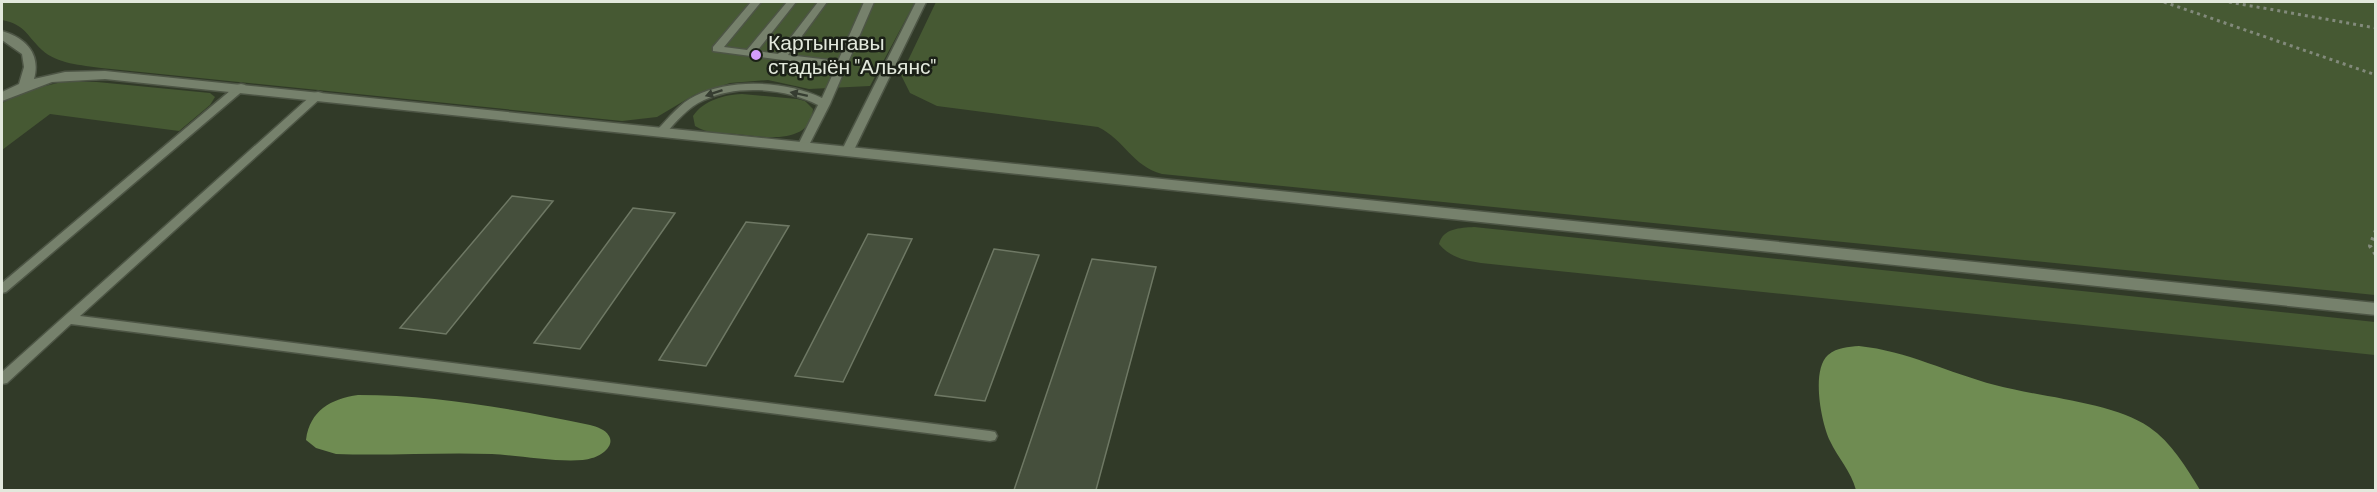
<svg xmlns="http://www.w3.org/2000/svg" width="2377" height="492" font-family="Barlow,sans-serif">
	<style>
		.green { fill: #465933 }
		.water { fill: #6f8c52 }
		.building { fill: #454f3c; stroke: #6e7864; stroke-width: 1.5 }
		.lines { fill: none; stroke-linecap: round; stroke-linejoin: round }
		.lane-casing { stroke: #4d5545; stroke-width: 3 }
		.street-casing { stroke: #4d5545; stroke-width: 3 }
		.path-far1 { stroke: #828a7b; stroke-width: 3; stroke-dasharray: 3 4; stroke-linecap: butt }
		.path { stroke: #828a7b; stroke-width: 4; stroke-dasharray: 3 5; stroke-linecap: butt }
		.lane { fill: #76816c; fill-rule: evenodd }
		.street { fill: #76816c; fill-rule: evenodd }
		.oneway { fill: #363d31 }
		.poi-dot { fill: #d49cfc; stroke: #1b2017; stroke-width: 2 }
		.labels { text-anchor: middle; stroke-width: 5; stroke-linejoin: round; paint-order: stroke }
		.poi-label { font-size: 21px; fill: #e2e8dc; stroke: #1b2017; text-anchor: start }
	</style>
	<rect width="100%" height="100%" fill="#313a28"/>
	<!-- green -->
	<path class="green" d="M2 2H915L870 86 809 89 768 80 730 83 694 95 657 117 622 121 101 68C82 65 57 64 42 50 26 35 26 25 2 20Z
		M936 2H2375V295L1162 174C1132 166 1125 140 1098 127L937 106 910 93 901 75Z
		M62 82H97L210 93 215 97 210 105 179 131 50 114 2 150V103L28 90Z
		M742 94 797 99 805 101 813 109C811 146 761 137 737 134 723 133 707 134 695 126L693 116C704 100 724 95 742 94Z
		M1474 227 2375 322V355L1481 263C1464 260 1451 258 1439 244 1443 228 1460 228 1474 227Z"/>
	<!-- water -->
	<path class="water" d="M1859 346C1907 351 1949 373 1995 385 2039 397 2113 402 2149 427 2172 443 2186 467 2200 490H1856C1851 471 1838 458 1830 441 1821 422 1811 370 1828 355 1838 347 1848 347 1859 346Z
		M358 395C437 395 513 409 590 425 597 427 605 429 609 436 615 446 601 456 592 458 572 465 516 455 492 454 440 452 388 456 336 454L316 448 306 440C310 410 331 399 358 395Z"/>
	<!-- building -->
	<path class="building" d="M512 196 553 201 446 334 400 328Z
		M633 208 675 213 580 349 534 343Z
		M746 222 789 226 706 366 659 360Z
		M868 234 912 239 843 382 795 376Z
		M994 249 1039 255 985 401 935 395Z
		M1092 259 1156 267 1096 490H1014Z"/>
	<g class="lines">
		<defs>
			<path id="lane" d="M751 2H761L724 47 747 50 787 2H796L757 51 778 54 818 2H827L788 55 838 61 864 2H874L830 104 807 149 803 150 797 147 818 105C786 88 737 84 704 100 688 107 676 122 665 134H657L656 132 657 130C669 118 680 103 695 96 731 78 786 81 822 98L836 67 713 51V47Z
				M916 2H926L853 152 847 155 843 154 841 152Z
				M241 84 245 85 246 87 245 89 6 292 2 293V283L237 85Z
				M318 92 322 93 323 95 322 97 80 316 990 431 995 432 997 436 995 440 990 441 71 324 7 383 2 384V372L314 93Z"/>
			<path id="street" d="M2 31C26 38 41 54 34 79L65 72 105 71 2376 303V315L105 79 52 82 2 101V92L19 84 24 67 22 54 2 40Z"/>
		</defs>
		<!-- lane casing -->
		<use href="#lane" class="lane-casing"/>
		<!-- street casing -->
		<use href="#street" class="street-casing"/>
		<!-- path-far1 -->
		<path class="path-far1" d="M2164 2 2376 75
			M2229 2 2376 28"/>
		<!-- path -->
		<path class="path" d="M2376 230 2370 246 2376 255"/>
		<!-- lane -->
		<use href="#lane" class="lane"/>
		<!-- street -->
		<use href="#street" class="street"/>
	</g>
	<!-- one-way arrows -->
	<defs><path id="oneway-solid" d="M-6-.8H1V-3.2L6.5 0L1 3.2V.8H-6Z" transform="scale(1.5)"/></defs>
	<g class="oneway">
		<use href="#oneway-solid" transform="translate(714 93) rotate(161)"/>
		<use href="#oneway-solid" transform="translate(799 94) rotate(-168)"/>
	</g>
	<!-- markers -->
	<circle class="poi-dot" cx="756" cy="55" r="6"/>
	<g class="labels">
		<!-- poi labels -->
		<g class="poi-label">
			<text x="768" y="50">Картынгавы<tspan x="768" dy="24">стадыён "Альянс"</tspan></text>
		</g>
	</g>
	<!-- border -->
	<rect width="2377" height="492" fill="none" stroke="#e2e8dc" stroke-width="6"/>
</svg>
